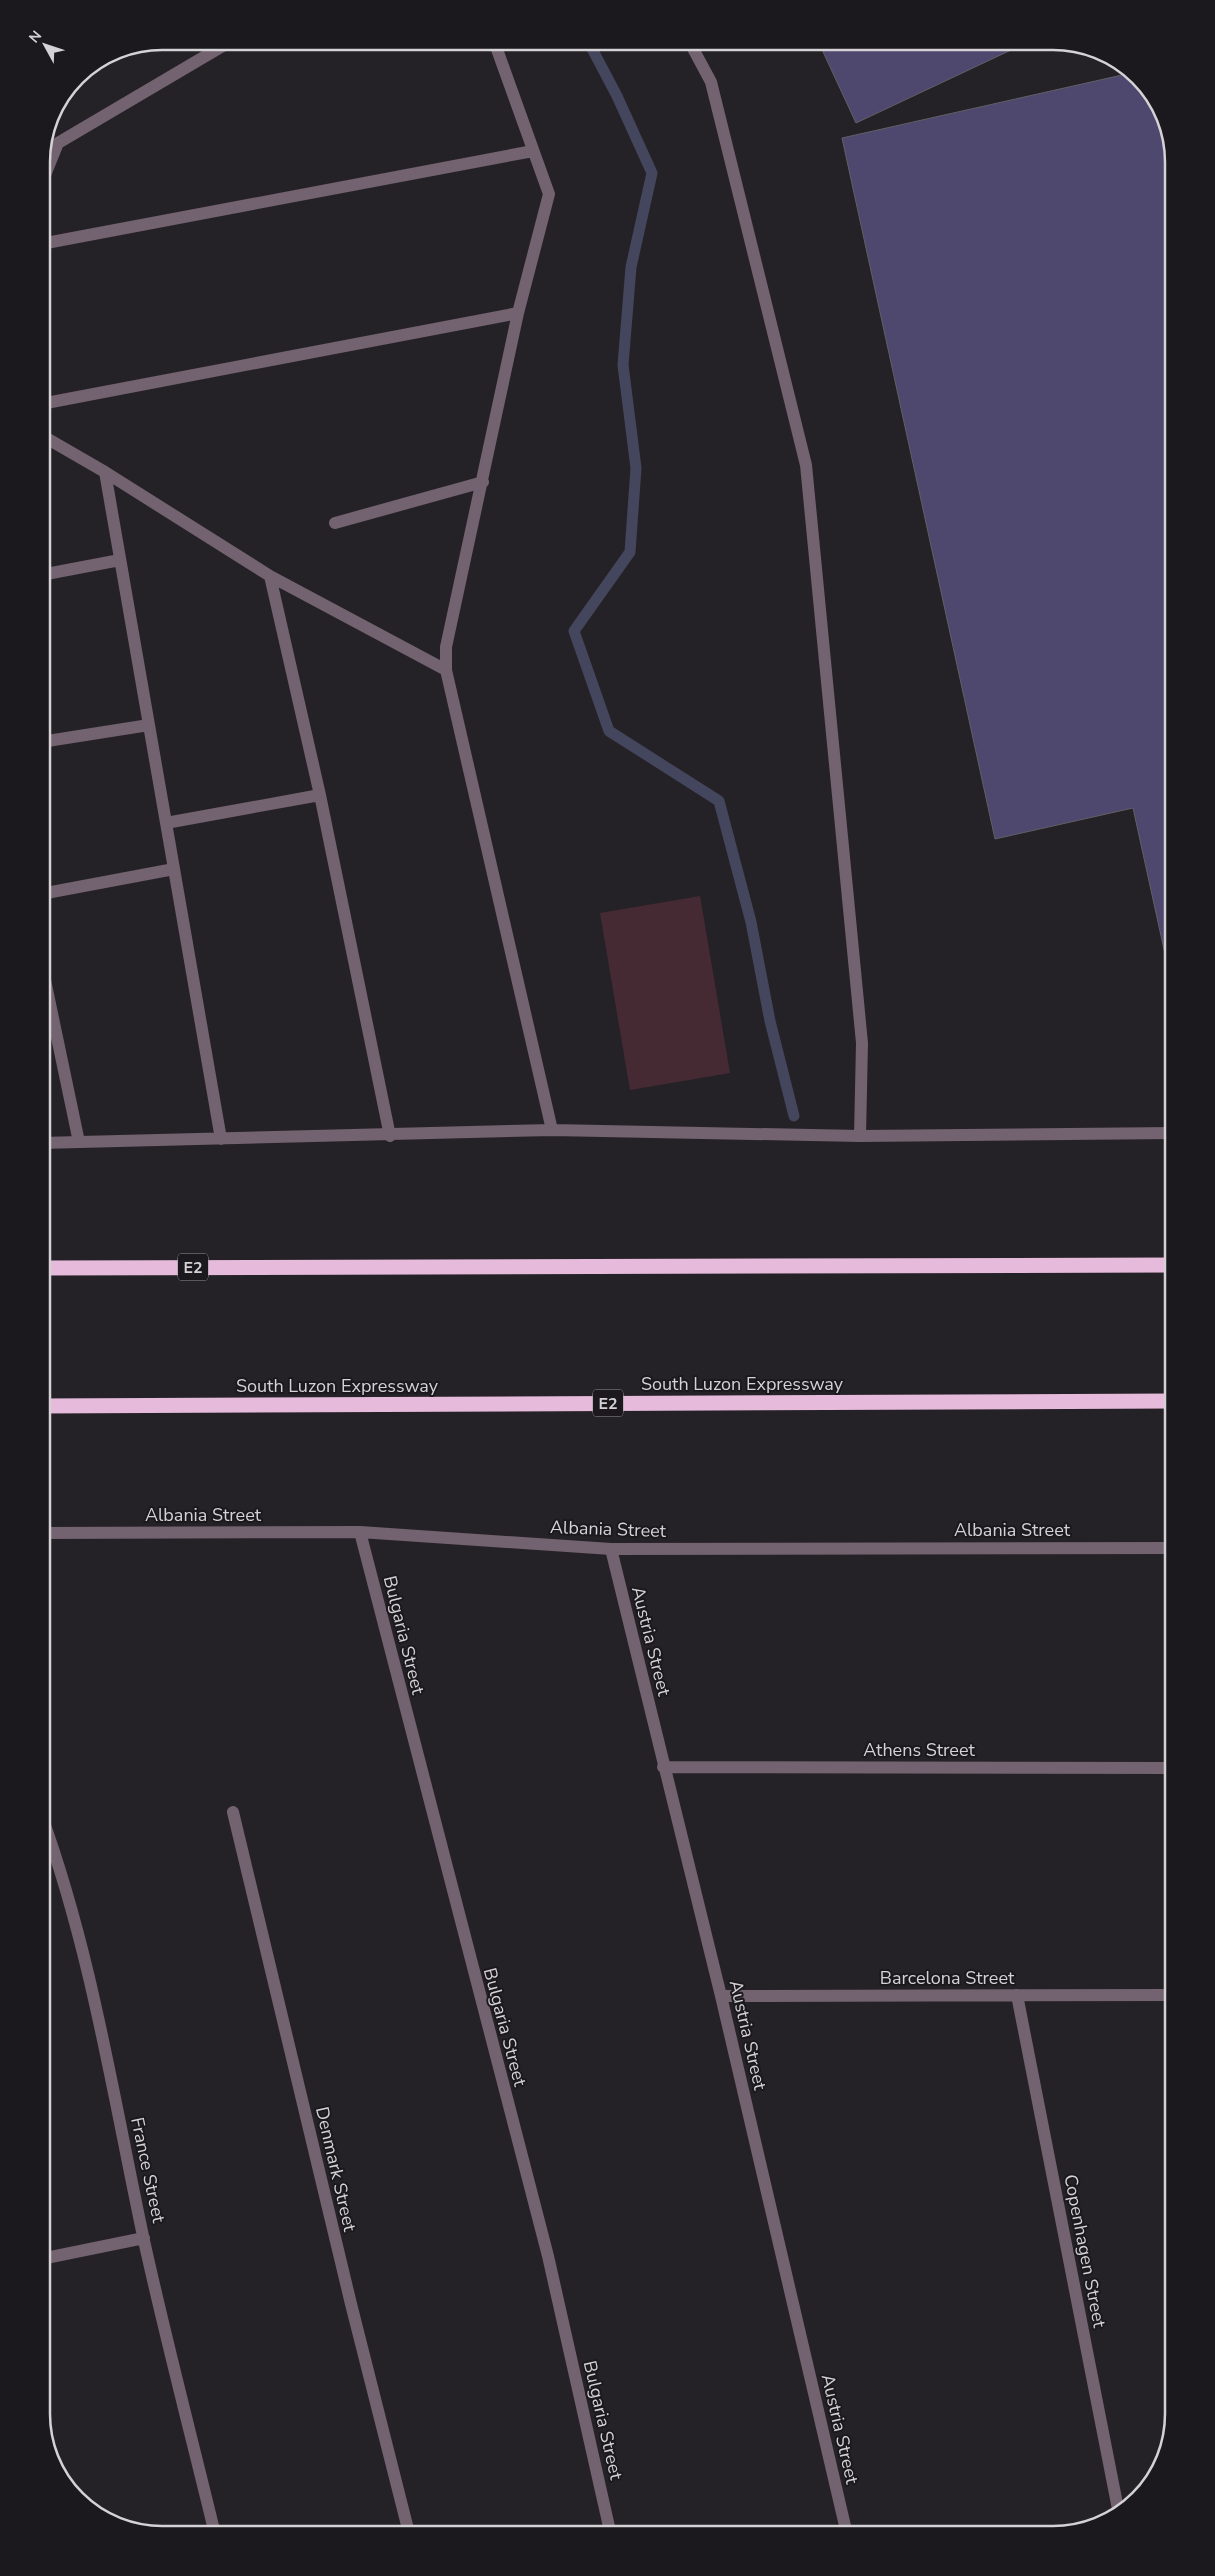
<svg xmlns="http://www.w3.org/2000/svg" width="1215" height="2576" font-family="'Nunito Sans',sans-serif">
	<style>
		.green { fill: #452a34 }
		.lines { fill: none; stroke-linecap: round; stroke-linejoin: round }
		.stream { stroke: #44465d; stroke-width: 11 }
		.building { fill: #4e476e; stroke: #616066 }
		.minor { stroke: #73626f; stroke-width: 12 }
		.highway { stroke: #e5badb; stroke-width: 15 }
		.labels { text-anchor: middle; stroke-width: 4; stroke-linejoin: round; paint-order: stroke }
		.shield { fill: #1b191d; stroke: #9c9a9e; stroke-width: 1 }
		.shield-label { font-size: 16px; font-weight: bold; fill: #d4d2d5 }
		.street-label { font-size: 18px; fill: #d4d2d5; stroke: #1b191d }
		.rim { fill: none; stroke: #d4d2d5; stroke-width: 2.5 }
	</style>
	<rect width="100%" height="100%" fill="#252227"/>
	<!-- green -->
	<path class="green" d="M700 896 730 1073 630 1090 600 913Z"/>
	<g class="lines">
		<!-- stream -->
		<path class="stream" d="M588 41 617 96 652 173 631 267 623 365 636 468 630 552 574 631 609 731 719 801 751 922 770 1021 794 1116"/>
	</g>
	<!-- building -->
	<path class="building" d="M818 41 1028 42 856 123Z
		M1131 73 1167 123 1174 162V952L1165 954 1133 808 995 839 842 138Z"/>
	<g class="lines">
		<!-- minor -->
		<path class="minor" d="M494 41 549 194 518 313 446 647V670L552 1130
			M689 41 711 82 806 465 862 1043 860 1136
			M41 185 58 143 231 41
			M41 244 533 151
			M41 404 518 313
			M41 435 105 472 270 576 446 670
			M105 472 221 1139
			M335 523 483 482
			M41 575 120 560
			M270 576 320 795 390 1136
			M41 742 149 725
			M166 823 320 795
			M41 894 174 869
			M41 961 79 1142
			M41 1143 552 1130 860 1136 1174 1133
			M360 1532 548 2256 610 2531
			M41 1533 360 1532 611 1549 1174 1548
			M611 1549 721 1996 846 2530
			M663 1767 1174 1768
			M233 1812 351 2304 409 2533
			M41 1814C91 1951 113 2095 143 2236 165 2336 191 2435 215 2534
			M1017 1995 1119 2514
			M721 1996 1174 1995
			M41 2259 144 2238"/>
		<!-- highway -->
		<path class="highway" d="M41 1268 1174 1265
			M41 1406 1174 1401"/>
	</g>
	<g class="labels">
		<!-- shield labels -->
		<g class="shield">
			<rect x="178" y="1253.5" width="30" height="27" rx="4"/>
			<rect x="593" y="1389.5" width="30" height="27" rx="4"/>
		</g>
		<g class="shield-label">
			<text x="193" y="1273">E2</text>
			<text x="608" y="1409">E2</text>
		</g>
		<!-- street labels -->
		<g class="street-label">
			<text x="742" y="1390">South Luzon Expressway</text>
			<text x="337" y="1392">South Luzon Expressway</text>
			<text x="203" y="1521">Albania Street</text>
			<text transform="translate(608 1529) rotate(2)" y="6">Albania Street</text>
			<text x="1012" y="1536">Albania Street</text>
			<text transform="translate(404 1635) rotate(76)" y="6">Bulgaria Street</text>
			<text transform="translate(651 1641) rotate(76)" y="6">Austria Street</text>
			<text x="919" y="1756">Athens Street</text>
			<text x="947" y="1984">Barcelona Street</text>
			<text transform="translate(505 2027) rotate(75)" y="6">Bulgaria Street</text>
			<text transform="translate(748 2035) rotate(77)" y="6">Austria Street</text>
			<text transform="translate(336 2169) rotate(77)" y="6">Denmark Street</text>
			<text transform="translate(148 2170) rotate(78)" y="6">France Street</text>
			<text transform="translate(1085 2251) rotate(79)" y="6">Copenhagen Street</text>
			<text transform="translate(603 2420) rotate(77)" y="6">Bulgaria Street</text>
			<text transform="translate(840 2429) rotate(77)" y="6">Austria Street</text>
		</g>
	</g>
	<!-- crop -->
	<path d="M0 0H1215V2576H0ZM162 50H1053A112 112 0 0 1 1165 162V2414A112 112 0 0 1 1053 2526H162A112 112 0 0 1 50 2414V162A112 112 0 0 1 162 50Z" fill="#1b191d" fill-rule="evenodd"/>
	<path class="rim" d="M162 50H1053A112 112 0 0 1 1165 162V2414A112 112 0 0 1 1053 2526H162A112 112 0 0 1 50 2414V162A112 112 0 0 1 162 50Z"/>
	<!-- north arrow -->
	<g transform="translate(45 45) rotate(310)" stroke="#1b191d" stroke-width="4" paint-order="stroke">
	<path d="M0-4L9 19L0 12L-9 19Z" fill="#d4d2d5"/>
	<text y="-8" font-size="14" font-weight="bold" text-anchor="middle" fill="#d4d2d5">N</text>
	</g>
</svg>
